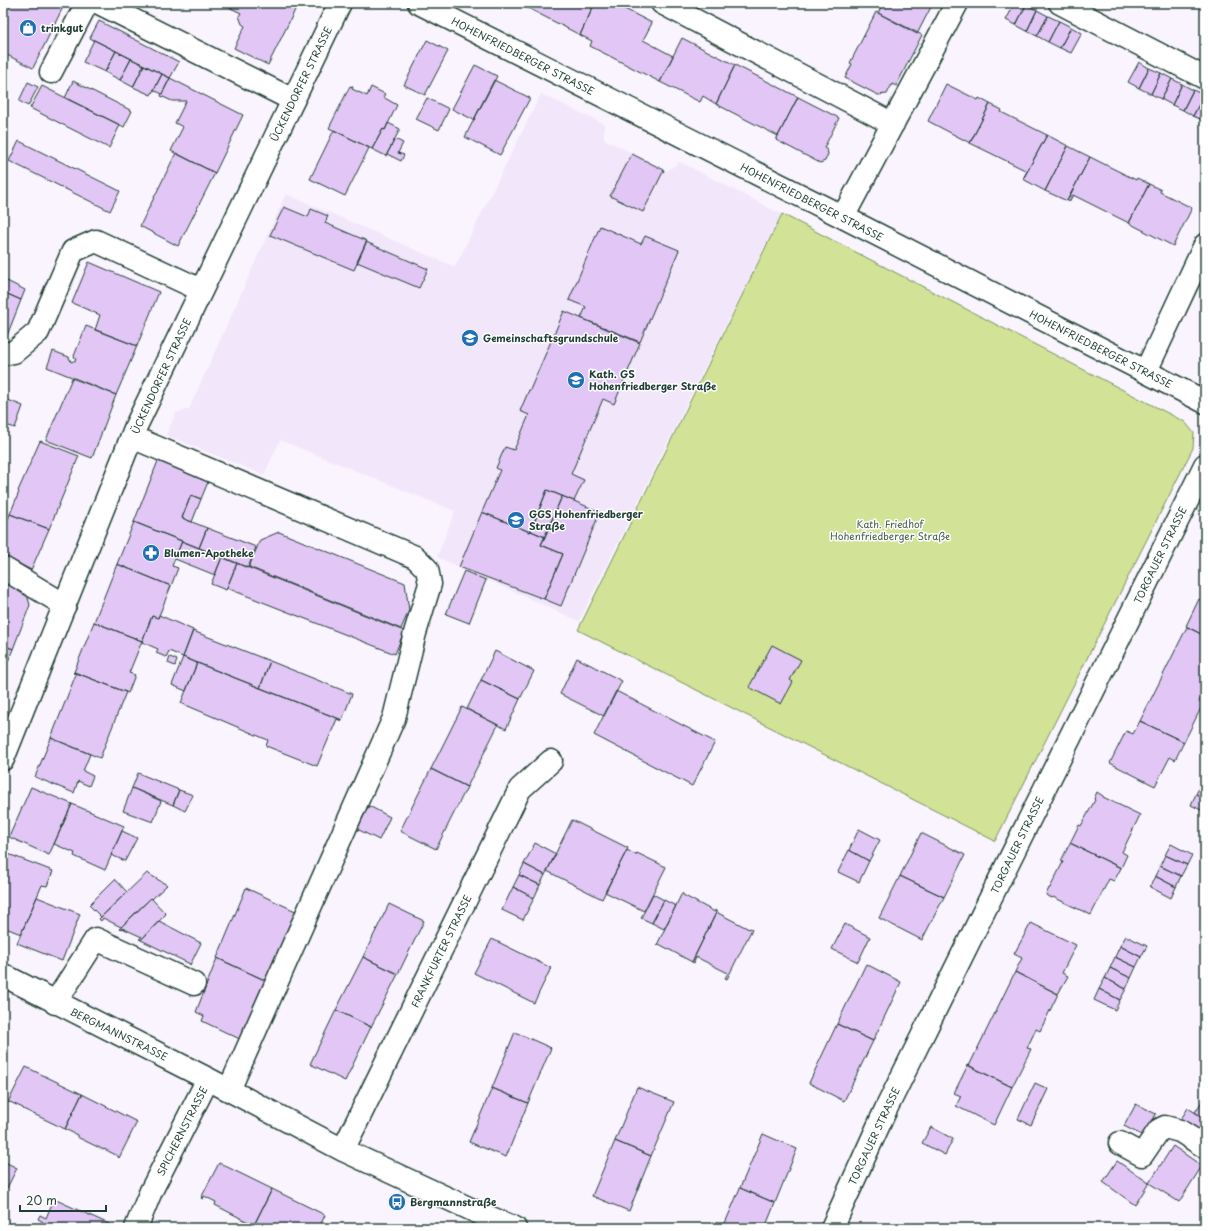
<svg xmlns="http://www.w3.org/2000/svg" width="1208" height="1231" font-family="'Playpen Sans',sans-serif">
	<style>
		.built { fill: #f2e6fb }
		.green { fill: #d2e296; stroke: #789065 }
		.building { fill: #e2c7f6; stroke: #1f3d34 }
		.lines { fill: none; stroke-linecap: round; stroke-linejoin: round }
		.minor-casing { stroke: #1f3d34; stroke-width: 25 }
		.major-casing { stroke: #1f3d34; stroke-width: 25 }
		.minor { stroke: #fff; stroke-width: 22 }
		.major { stroke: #fff; stroke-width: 22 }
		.labels { text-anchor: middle; stroke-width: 3; stroke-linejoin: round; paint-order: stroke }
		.poi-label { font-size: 10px; font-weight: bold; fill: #1f3d34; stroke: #fff; text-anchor: start }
		.street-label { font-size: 10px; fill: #1f3d34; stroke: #fff }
		.park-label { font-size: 10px; fill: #435e48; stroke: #fff }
	</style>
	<rect width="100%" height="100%" fill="#f9f4fd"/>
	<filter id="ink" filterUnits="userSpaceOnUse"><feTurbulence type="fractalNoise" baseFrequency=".025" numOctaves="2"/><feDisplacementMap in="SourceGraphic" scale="8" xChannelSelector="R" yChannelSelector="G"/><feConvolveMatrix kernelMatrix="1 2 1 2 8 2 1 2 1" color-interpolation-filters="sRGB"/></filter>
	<g filter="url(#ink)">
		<!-- built -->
		<path class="built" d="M541 94 604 124V139L667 171 680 162 781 214 579 621 437 557 455 511 280 440 264 475 166 435 176 413 189 409 286 194 455 267Z"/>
		<!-- green -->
		<path class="green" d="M782 214 1185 422 1194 433 1193 448 995 841 578 630Z"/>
		<!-- building -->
		<path class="building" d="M3 3H65L33 68 3 53Z
			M220 3H296L297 6 268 65 234 48 245 26 242 24 239 16 241 13Z
			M518 3H595L580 35Z
			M595 3H613L652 23 643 40 673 56 660 82 590 46 592 41 580 35Z
			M883 3H933L917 34 878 13Z
			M1015 3H1023L1026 5 1016 25 1006 20Z
			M1026 5 1037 10 1027 31 1016 25Z
			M1037 10 1048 16 1037 36 1027 31Z
			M876 12 922 35 896 86 892 84 887 94 878 95 845 78 852 64 850 63Z
			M1048 16 1059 21 1048 42 1037 36Z
			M99 21 179 62 170 78 90 38Z
			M1059 21 1071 27 1060 48 1048 42Z
			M1071 27 1082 33 1071 53 1060 48Z
			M682 38 735 65 716 104 703 96 700 102 660 82Z
			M94 40 116 51 105 72 83 62Z
			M427 40 448 51 425 95 404 85Z
			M116 51 131 59 120 80 105 72Z
			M131 59 144 65 133 87 120 80Z
			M1139 62 1149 68 1139 88 1128 82Z
			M144 65 162 74 151 95 133 87Z
			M475 65 497 76 474 120 452 109Z
			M735 65 798 97 778 136 716 104Z
			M1149 68 1161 73 1151 94 1139 88Z
			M1161 73 1172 79 1161 99 1151 94Z
			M162 74 170 78 162 94 154 90Z
			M170 78 243 115 215 173 171 151 183 127 175 123 186 101H172L161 96Z
			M1172 79 1182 84 1172 105 1161 99Z
			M494 80 530 98 500 155 465 137Z
			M73 81 132 111 124 127 65 98Z
			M28 82 38 87 28 106 19 101Z
			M946 84 978 100 979 98 990 104 970 143 928 121Z
			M1182 84 1193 90 1183 110 1172 105Z
			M42 86 120 125 109 148 30 108Z
			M350 86 353 87 352 89 367 96 371 87 385 94 383 97 397 105 385 130 383 129 372 149 329 128Z
			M1193 90 1204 95 1193 116 1183 110Z
			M1204 95 1205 96V121L1193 116Z
			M798 97 839 118 824 148 827 150 828 154 825 161 820 163 776 140Z
			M427 98 449 109 439 130 416 119Z
			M990 104 1002 110 1001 112 1047 135 1023 179 1027 171 970 143Z
			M388 123 400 129 386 156 372 149 383 129 385 130Z
			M334 130 369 148 345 196 310 179Z
			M1047 135 1068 146 1045 191 1023 179Z
			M395 139 403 143 398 153 404 155 401 161 387 154Z
			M19 141 120 191 110 211 9 161Z
			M1068 146 1090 157 1067 201 1045 191Z
			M176 153 215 173 178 246 140 226Z
			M632 154 664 170 643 212 610 196Z
			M1090 157 1136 180 1137 178 1149 184 1129 223 1073 195 1069 202 1067 201Z
			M1149 184 1161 190 1160 192 1192 208 1173 246 1129 223Z
			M284 207 308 217 311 209 328 216 325 223 367 241 354 270 270 235Z
			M600 226 641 244 645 236 679 250 640 342 581 318 586 307 569 300Z
			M366 242 428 269 419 288 357 262Z
			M89 262 159 292 137 346 95 330 100 315 72 303Z
			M3 279 25 290 21 300 3 292Z
			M3 292 21 300 6 338 3 339Z
			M564 311 640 343 614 404 603 399 571 474 584 480 574 501 547 490 530 532 482 512 500 470 496 468 505 447 514 450 529 415 520 411 529 390H530Z
			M86 326 137 346 116 395 47 367 53 351 69 357 71 362 76 360 74 356Z
			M72 378 116 395 92 458 46 440Z
			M3 398 23 406 15 428 3 424Z
			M40 441 79 456 49 529 10 514 19 492 18 491Z
			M158 461 208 482 201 499 191 495 182 518 207 528 199 548 134 522Z
			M547 490 562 496 545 537 531 531Z
			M191 495 201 499 192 522 182 518Z
			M562 496 600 512 561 606 544 599 563 554 541 545Z
			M482 512 530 532 531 531 545 537 541 545 563 554 544 599 459 567Z
			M10 514 49 529 31 570 3 555V532Z
			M134 522 182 541 172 566 178 568 171 586 117 564Z
			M207 528 256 547 248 568 199 548Z
			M279 532 405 583 409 610 401 629 249 567 260 540Z
			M182 541 222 557 215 575 175 559Z
			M222 557 237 563 226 590 211 584Z
			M237 563 404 631 395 654 227 588Z
			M117 564 171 586 158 618 152 616 142 641 94 622Z
			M464 571 486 580 469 623 446 614Z
			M3 579 26 591 30 605 13 649 3 645Z
			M1199 599 1205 602V636L1186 626Z
			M159 615 193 630 183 657 169 651 166 657 156 653 158 649 142 642 152 616 158 618Z
			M94 622 142 641 129 673 135 675 128 693 74 672Z
			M1187 627 1205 636V689L1199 702 1203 704 1184 742 1140 721Z
			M193 631 270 661 260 688 183 657Z
			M3 645 13 649 3 674Z
			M772 645 801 660 790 680 793 682 781 704 749 687Z
			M495 651 534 671 520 699 481 680Z
			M170 657 177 660 175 666 168 663Z
			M183 657 197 663 186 691 172 685Z
			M577 658 622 681 604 716 560 694Z
			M270 661 352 694 342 720 260 688Z
			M197 663 342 720 341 721 337 719 317 766 266 746 268 740 181 703Z
			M74 672 126 692 100 758 51 738 76 674 73 673Z
			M481 680 520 699 506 729 467 709Z
			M616 691 715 742 692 786 594 735Z
			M462 707 498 725 467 787 431 769Z
			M1140 721 1184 742 1175 760 1170 757 1155 786 1110 763 1126 731 1133 734Z
			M51 738 90 754 83 771 93 776 89 786 78 781 74 793 35 777Z
			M431 769 467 787 436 849 400 831Z
			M138 773 179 790 173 805 132 788Z
			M1201 784 1205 785V799L1196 794Z
			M31 787 72 804 49 855 9 837Z
			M132 788 161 801 153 822 123 811Z
			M179 790 193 795 185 811 173 805Z
			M1097 792 1103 796V797L1140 815 1122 852 1127 855 1121 868 1070 843 1079 825 1081 826 1095 800 1094 799Z
			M1196 794 1205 799V812L1191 805Z
			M72 804 124 826 105 870 74 856 75 853 54 844Z
			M369 806 390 817 379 840 357 829Z
			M572 820 628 848 602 899 547 871Z
			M859 829 880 840 869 861 849 850Z
			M122 831 137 838 125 861 111 855Z
			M921 833 965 855 944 897 900 876Z
			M535 843 556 854 545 875 524 864Z
			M1070 843 1121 868 1114 881 1109 879 1091 915 1053 897 1052 898 1046 895 1049 888H1050L1063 862 1061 861Z
			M1171 844 1192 855 1187 865 1165 855Z
			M627 850 636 855 637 853 666 867 644 911 605 892Z
			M849 850 869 861 859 882 838 872Z
			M3 852 53 871 47 886 42 885 21 934 3 927Z
			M1165 855 1187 865 1181 876 1160 866Z
			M524 864 545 875 540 885 519 875Z
			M1160 866 1181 876 1176 887 1155 876Z
			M147 873 167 885 152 899 151 898 121 927 103 918 101 921 99 919Z
			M519 875 540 885 534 898 513 887Z
			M900 876 944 897 922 940 879 918Z
			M1155 876 1176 887 1171 898 1150 887Z
			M115 879 127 892 101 917 89 905Z
			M513 887 534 898 523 920 502 910Z
			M246 888 304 915 271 983 217 958Z
			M682 893 683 894V895L715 912V910L717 911 692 962 659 944 657 945Z
			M653 894 664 900 652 923 641 918Z
			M37 897 80 914 62 961 17 943Z
			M151 898 166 914 141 940 139 939 142 937 122 928 120 930 119 929Z
			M664 900 676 906 664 929 652 923Z
			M389 904 424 921 398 974 363 957Z
			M717 911 718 912V913L749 929 750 928 752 929 727 979 725 978 728 973 696 957 694 963 692 962Z
			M159 921 201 943 190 965V964L141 940Z
			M1031 923 1076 945 1062 973 1068 976 1058 994 1015 972 1022 958 1014 954Z
			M845 924 870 937 858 962 832 949Z
			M1126 936 1147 946 1141 957 1120 946Z
			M492 939 551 968 534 1003 474 973Z
			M1120 946 1141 957 1136 967 1115 957Z
			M363 957 398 974 371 1027 336 1010Z
			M1115 957 1136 967 1131 978 1110 968Z
			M217 958 271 983 244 1041 202 1021 204 1016 196 1012Z
			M866 964 901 982 873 1041 837 1024Z
			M1110 968 1131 978 1126 989 1105 978Z
			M1015 972 1058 994 1040 1031 1036 1029 1027 1048 1031 1049 1012 1087 969 1066Z
			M1105 978 1126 989 1120 1000 1099 989Z
			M1099 989 1120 1000 1115 1010 1094 1000Z
			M336 1010 371 1027 345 1081 310 1064Z
			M837 1024 873 1041 844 1101 809 1083Z
			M515 1032 551 1048 528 1103 492 1088Z
			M968 1065 1012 1087 994 1125 956 1106 961 1096 954 1093Z
			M26 1067 82 1094 65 1129 23 1109V1108L10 1102 9 1103 8 1102Z
			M1035 1083 1048 1089 1031 1125 1018 1119Z
			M637 1087 674 1102 651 1156 615 1141Z
			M492 1088 528 1103 506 1157 469 1142Z
			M82 1094 137 1122 119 1158 118 1157V1156L104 1149V1150L77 1137V1135L65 1129Z
			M1205 1097V1119L1195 1112Z
			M1136 1104 1156 1114 1145 1137 1124 1126Z
			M1188 1108 1205 1119V1134L1181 1119Z
			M931 1127 953 1139 945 1155 922 1143Z
			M763 1134 797 1149 775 1203 740 1188Z
			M615 1141 651 1156 629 1211 592 1196Z
			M1173 1146 1202 1166 1179 1202 1149 1183Z
			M3 1161 17 1168 7 1188 3 1186Z
			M1117 1161 1149 1183 1135 1205 1103 1182Z
			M219 1163 272 1189 254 1225 215 1205 216 1202 204 1196 203 1199 201 1198Z
			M740 1188 775 1203 765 1228H723Z
			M272 1189 325 1215 319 1228H260L254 1225Z
			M54 1199 109 1224 107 1228H40L43 1222 38 1219 40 1215 46 1218Z"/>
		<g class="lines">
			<defs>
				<path id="minor" d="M99 3 293 100
					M419 3 843 217 1205 402
					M662 3 893 124
					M1060 3 1205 78
					M51 72 87 3
					M843 217 957 3
					M3 354 14 352 38 332 73 251 96 241 201 290
					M1146 371 1205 245
					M132 437 415 557 427 569 430 584 415 633 394 718 229 1090
					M3 568 65 605
					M3 975 208 1079 343 1150 479 1213 515 1228
					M55 1003 96 939 194 984
					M1120 1143 1142 1155 1159 1130 1165 1127 1180 1131 1205 1147
					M343 1150 520 789 551 761
					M136 1228 151 1191 208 1079
					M832 1228 886 1109 1205 465"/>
				<path id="major" d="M3 759 136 426 340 3"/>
			</defs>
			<!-- minor casing -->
			<use href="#minor" class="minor-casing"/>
			<!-- major casing -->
			<use href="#major" class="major-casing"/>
			<!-- minor -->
			<use href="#minor" class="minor"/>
			<!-- major -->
			<use href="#major" class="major"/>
		</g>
	</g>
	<!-- icons -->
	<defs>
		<symbol id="shop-disc" viewBox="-11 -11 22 22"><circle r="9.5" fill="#1f6fb2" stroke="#fff"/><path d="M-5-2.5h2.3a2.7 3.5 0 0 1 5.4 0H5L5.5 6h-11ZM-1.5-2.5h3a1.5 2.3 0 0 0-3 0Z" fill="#fff"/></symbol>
		<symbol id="school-disc" viewBox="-11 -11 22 22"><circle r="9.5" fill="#1f6fb2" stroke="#fff"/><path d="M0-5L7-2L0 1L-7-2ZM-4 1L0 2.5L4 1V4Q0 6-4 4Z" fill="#fff"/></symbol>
		<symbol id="pharmacy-disc" viewBox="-11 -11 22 22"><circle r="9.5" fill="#1f6fb2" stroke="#fff"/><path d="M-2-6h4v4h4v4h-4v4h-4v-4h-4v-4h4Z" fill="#fff"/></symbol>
		<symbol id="bus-disc" viewBox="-11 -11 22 22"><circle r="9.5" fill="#1f6fb2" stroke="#fff"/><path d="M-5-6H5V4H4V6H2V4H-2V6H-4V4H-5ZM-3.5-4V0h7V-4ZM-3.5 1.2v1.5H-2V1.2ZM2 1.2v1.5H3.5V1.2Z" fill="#fff"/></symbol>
	</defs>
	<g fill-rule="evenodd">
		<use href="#shop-disc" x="18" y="18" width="20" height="20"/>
		<use href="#school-disc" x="460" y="328" width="20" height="20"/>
		<use href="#school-disc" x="566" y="370" width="20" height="20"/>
		<use href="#school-disc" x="506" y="510" width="20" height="20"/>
		<use href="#pharmacy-disc" x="141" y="543" width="20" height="20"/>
		<use href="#bus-disc" x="387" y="1192" width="20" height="20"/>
	</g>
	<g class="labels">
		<!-- poi labels -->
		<g class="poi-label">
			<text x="41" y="32">trinkgut</text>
			<text x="483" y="342">Gemeinschaftsgrundschule</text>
			<text x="589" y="378">Kath. GS<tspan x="589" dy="12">Hohenfriedberger Straße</tspan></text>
			<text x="529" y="518">GGS Hohenfriedberger<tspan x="529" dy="12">Straße</tspan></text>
			<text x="164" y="557">Blumen-Apotheke</text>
			<text x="410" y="1206">Bergmannstraße</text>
		</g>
		<!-- street labels -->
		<g class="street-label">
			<text transform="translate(523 56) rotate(27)" y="4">HOHENFRIEDBERGER STRASSE</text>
			<text transform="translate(301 84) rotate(-64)" y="4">ÜCKENDORFER STRASSE</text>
			<text transform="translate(812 202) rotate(27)" y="4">HOHENFRIEDBERGER STRASSE</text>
			<text transform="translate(1101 349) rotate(27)" y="4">HOHENFRIEDBERGER STRASSE</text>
			<text transform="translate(161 376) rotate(-65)" y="4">ÜCKENDORFER STRASSE</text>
			<text transform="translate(1160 555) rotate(-64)" y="4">TORGAUER STRASSE</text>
			<text transform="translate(1017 845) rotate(-64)" y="4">TORGAUER STRASSE</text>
			<text transform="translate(441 951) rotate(-64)" y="4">FRANKFURTER STRASSE</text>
			<text transform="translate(119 1034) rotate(26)" y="4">BERGMANNSTRASSE</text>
			<text transform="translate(182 1131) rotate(-63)" y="4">SPICHERNSTRASSE</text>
			<text transform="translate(874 1136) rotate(-65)" y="4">TORGAUER STRASSE</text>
		</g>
		<!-- park labels -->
		<g class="park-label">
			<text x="890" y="528">Kath. Friedhof<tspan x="890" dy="12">Hohenfriedberger Straße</tspan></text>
		</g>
	</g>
	<!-- margin -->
	<rect width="1208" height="1231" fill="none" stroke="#fff" stroke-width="16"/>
	<rect x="8" y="8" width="1192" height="1215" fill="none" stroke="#1f3d34" stroke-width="1.5" filter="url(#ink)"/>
	<!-- scale -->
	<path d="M20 1205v6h86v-6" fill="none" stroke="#1f3d34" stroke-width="2"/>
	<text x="26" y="1205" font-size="12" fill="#1f3d34" stroke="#ffffff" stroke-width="3" paint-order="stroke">20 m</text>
</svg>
